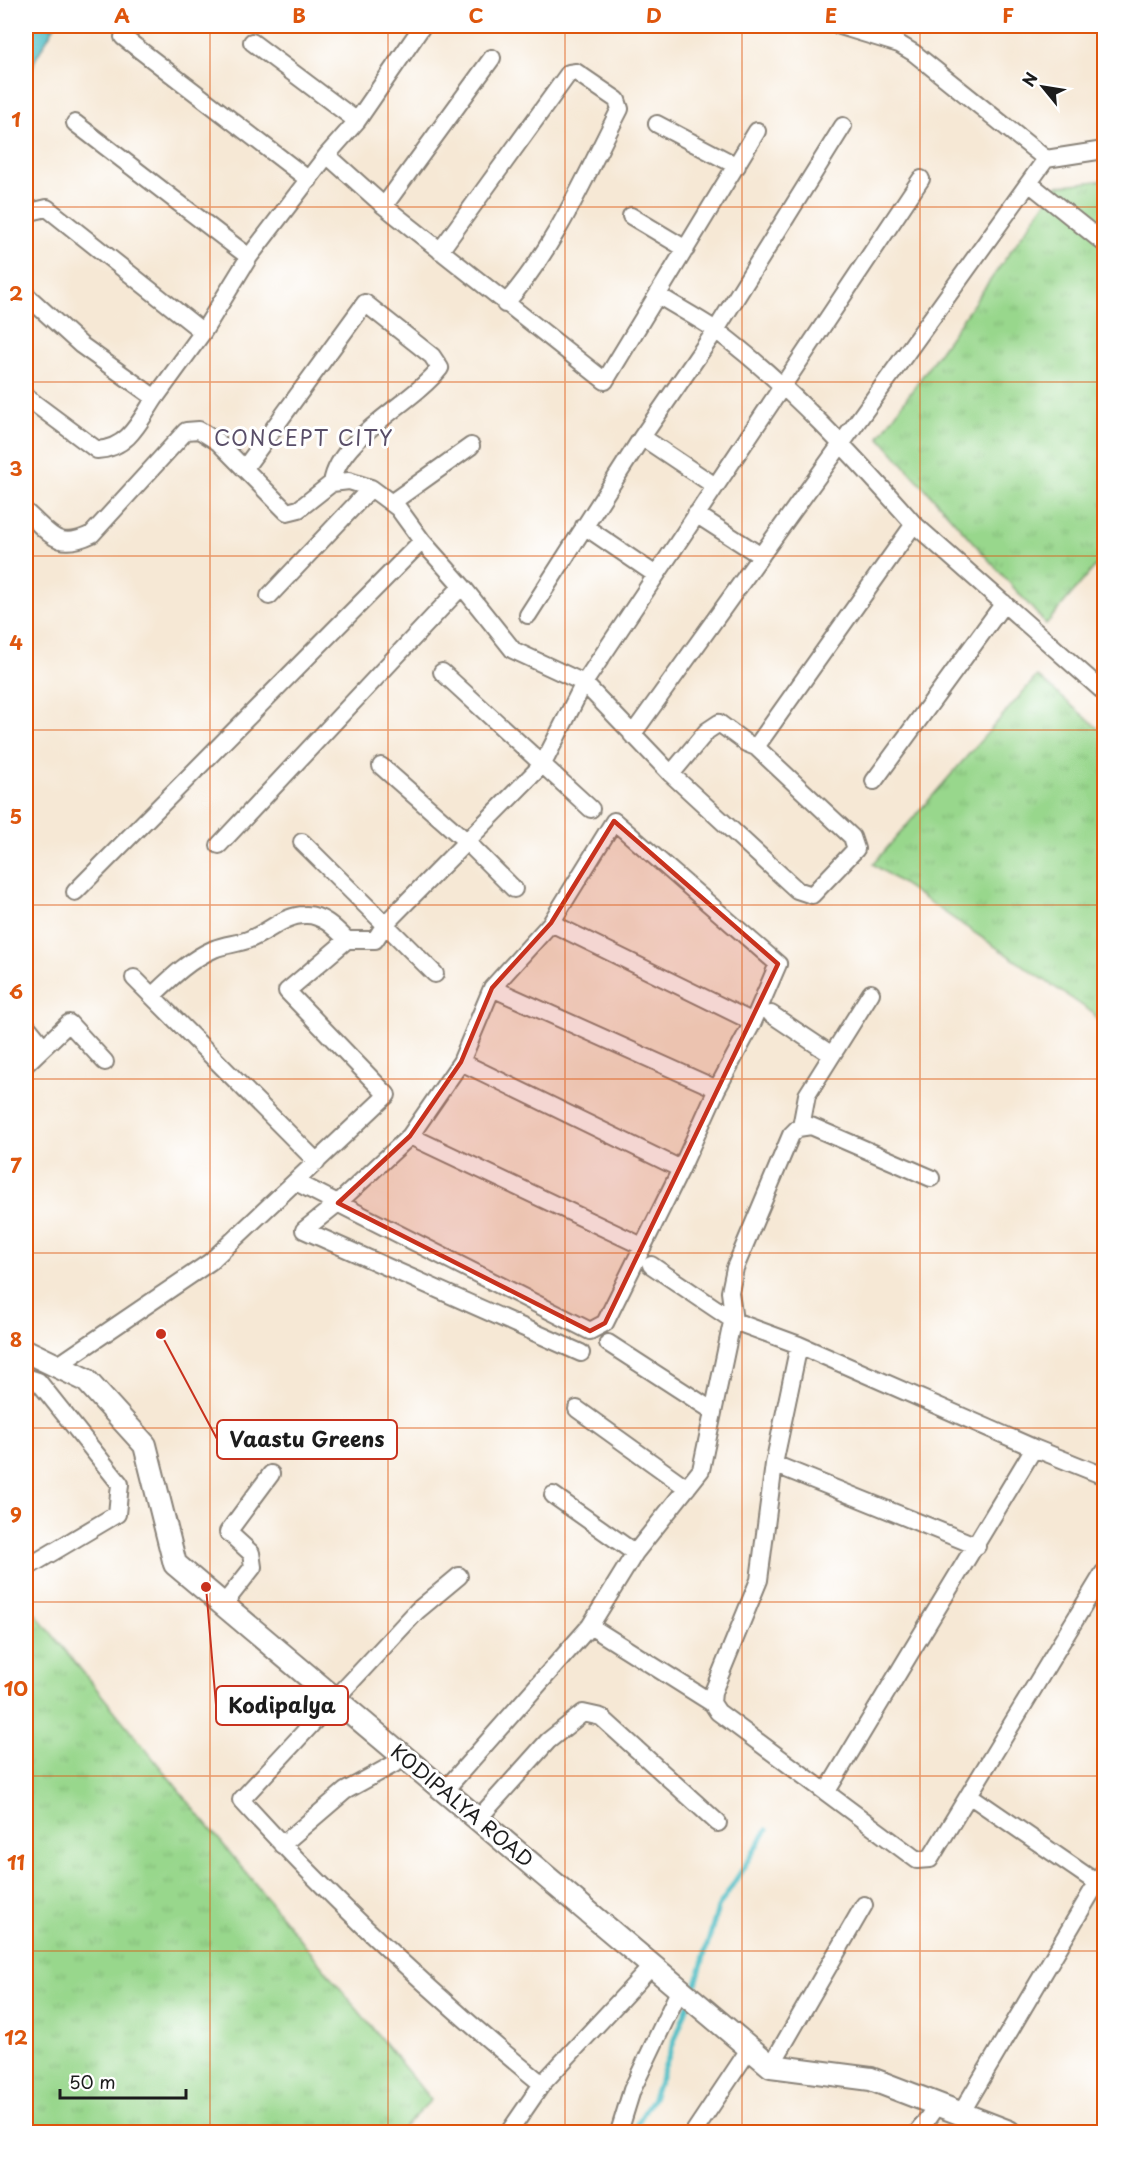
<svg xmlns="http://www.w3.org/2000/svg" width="1130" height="2158" font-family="'Playpen Sans',sans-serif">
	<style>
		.grass { fill: url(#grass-tufts); stroke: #5a7a54; stroke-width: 1.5 }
		.water { fill: url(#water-ripples); stroke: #376e72; stroke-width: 1.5 }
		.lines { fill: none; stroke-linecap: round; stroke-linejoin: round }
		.stream { stroke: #52c0c7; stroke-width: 5 }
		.minor-casing { stroke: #898278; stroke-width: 20 }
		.secondary-casing { stroke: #898278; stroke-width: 26 }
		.minor { stroke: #fff; stroke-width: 16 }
		.secondary { stroke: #fff; stroke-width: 22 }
		.marked { fill: #c8321e; fill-opacity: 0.2; stroke: #c8321e; stroke-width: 4.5; stroke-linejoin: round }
		.grid { fill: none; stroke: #de560d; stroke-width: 1.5; stroke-opacity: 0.55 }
		.labels { text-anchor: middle; stroke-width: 6; stroke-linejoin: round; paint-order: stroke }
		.street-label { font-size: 20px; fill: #1c1c1c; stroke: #fff }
		.neighbourhood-label { font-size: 21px; letter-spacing: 1.5px; fill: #594e68; stroke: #fff }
		.leader { fill: none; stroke: #c8321e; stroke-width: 2 }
		.callout-dot { fill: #c8321e; stroke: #fff; stroke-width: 2 }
		.callout { fill: #fff; stroke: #c8321e; stroke-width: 2 }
		.callout-label { font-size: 21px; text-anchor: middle; font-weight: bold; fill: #1c1c1c }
		.neatline { fill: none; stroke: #de560d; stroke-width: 2 }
		.grid-label { font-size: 20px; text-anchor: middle; font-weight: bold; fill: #de560d }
	</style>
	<defs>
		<pattern id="grass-tufts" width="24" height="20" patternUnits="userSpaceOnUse" patternTransform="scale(1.5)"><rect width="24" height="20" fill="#98d78c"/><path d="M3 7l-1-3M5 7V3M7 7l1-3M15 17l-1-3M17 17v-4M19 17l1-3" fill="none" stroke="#82b878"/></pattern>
		<pattern id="water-ripples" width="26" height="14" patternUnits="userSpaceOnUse" patternTransform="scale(1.5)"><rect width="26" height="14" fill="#52c0c7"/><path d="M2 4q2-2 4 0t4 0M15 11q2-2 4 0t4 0" fill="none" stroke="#47a4aa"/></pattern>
	</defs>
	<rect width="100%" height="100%" fill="#fff"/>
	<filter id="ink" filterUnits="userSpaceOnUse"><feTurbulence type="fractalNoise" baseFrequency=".0167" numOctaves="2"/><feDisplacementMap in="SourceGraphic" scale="12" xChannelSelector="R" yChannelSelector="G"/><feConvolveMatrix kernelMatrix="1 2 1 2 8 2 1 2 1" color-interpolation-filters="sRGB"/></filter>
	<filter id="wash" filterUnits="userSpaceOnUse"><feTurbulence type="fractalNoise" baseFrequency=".008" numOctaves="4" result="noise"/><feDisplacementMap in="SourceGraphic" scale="24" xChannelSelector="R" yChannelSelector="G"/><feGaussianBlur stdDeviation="1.35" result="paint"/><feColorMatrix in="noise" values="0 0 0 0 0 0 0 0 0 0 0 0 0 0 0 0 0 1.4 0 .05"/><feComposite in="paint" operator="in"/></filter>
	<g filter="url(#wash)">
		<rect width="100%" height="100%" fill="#f6e8d5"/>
		<!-- grass -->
		<path class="grass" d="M1104 180V556L1046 624 879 437 1057 186Z
			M1037 676 1104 733V1032L1093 1013 873 864Z
			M26 1602 431 2100 399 2132H26Z"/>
		<!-- water -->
		<path class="water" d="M26 26H55L35 60 26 87Z"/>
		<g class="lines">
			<!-- stream -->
			<path class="stream" d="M693 1994 718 1908 767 1830
				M632 2132 653 2098 688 2005"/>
		</g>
	</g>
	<g filter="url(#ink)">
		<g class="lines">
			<defs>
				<path id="minor" d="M840 26 899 44 914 53 1046 159
					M123 37 309 180
					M252 42 357 121
					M75 123 249 257
					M657 124 737 166
					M327 155 384 206 605 381 757 131
					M1029 183 1104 243
					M384 206 492 58
					M26 213 47 208 203 332
					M631 216 686 249
					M440 251 569 73 576 72 617 100 620 109C586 175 555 248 505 304
					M26 295 81 345 155 398 203 332 249 257 327 155 357 121 421 28
					M658 295C677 307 698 318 717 331 791 387 853 455 914 524L756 747 746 743 719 723 707 731 671 774
					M26 397 97 450C129 448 139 422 155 398
					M642 437 715 486
					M244 469 365 303 432 356 440 368C412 404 339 437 332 483
					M391 503 471 446
					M26 512C51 534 57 551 92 534L186 431 199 430 218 442 287 512 299 509 332 483 349 481 371 488 398 508 422 541 462 586 513 650 584 683 671 774 797 890 812 895 856 849 852 837 756 747
					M696 514 761 556
					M914 524 1104 692
					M584 526 656 575
					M269 596 371 488
					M528 615 642 437 716 330 843 126
					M442 672 591 809
					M632 735 1046 159 1104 150
					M381 766 466 841 514 889
					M874 781 1004 603
					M302 842 435 974
					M219 845 462 586
					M75 892 422 541
					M551 923 753 1022
					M134 978 317 1162
					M492 988 717 1089
					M152 996C171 978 189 960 214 949 226 944 239 944 250 939 269 932 284 915 305 915 322 914 336 929 347 940
					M771 1014 832 1055
					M26 1025 43 1046
					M461 1062 681 1169
					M26 1064 69 1023 105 1062
					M801 1127 807 1095 871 993
					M410 1136 642 1246
					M296 1182 590 1331 605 1323 681 1169 717 1089 753 1022 778 964 614 821 551 923 492 988 461 1062 410 1136 338 1203 304 1230 581 1353
					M651 1265 734 1321
					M734 1321 730 1292 735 1268 791 1135 798 1128 811 1126 931 1178
					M608 1343 713 1411
					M799 1345 774 1464 759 1580 713 1692 712 1703 718 1712 917 1860 930 1859 1104 1572
					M57 1366 210 1262 387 1095 287 991 347 940H375L386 923 543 764 584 683 921 179
					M26 1377 38 1381 120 1484 117 1514 26 1568
					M577 1409 687 1488
					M774 1464 977 1546
					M553 1495 635 1553
					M459 1576 417 1611 241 1800C334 1902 435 1997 542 2084
					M223 1605 253 1567 251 1553 228 1532 271 1474
					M590 1626 712 1703
					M444 1791 590 1626 635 1553 701 1470 731 1327 734 1321 799 1345 1034 1448 1104 1476
					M827 1791 1034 1448
					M969 1795 1097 1883
					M478 1819 548 1741 583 1713 601 1717 718 1823
					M282 1845 345 1791 405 1758
					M771 2066 864 1905
					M960 2115 1104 1871
					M509 2132 542 2084 652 1966
					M619 2132 632 2090 680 1989
					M694 2132 750 2048
					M918 2132 937 2105"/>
				<path id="secondary" d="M26 1351 86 1380 145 1445 175 1564 771 2066 871 2079 1009 2132"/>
			</defs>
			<!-- minor casing -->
			<use href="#minor" class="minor-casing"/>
			<!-- secondary casing -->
			<use href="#secondary" class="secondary-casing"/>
			<!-- minor -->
			<use href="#minor" class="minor"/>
			<!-- secondary -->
			<use href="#secondary" class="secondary"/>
		</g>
	</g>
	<!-- marked area -->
	<path class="marked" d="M614 821 778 964 605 1323 590 1331 338 1203 410 1136 461 1062 492 988 551 923Z"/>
	<!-- grid -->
	<path class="grid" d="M210 26V2132M388 26V2132M565 26V2132M742 26V2132M920 26V2132M26 207H1104M26 382H1104M26 556H1104M26 730H1104M26 905H1104M26 1079H1104M26 1253H1104M26 1428H1104M26 1602H1104M26 1776H1104M26 1951H1104"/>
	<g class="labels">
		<!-- street labels -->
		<g class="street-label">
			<text transform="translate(462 1806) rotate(40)" y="7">KODIPALYA ROAD</text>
		</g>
		<!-- neighbourhood labels -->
		<g class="neighbourhood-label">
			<text x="304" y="446">CONCEPT CITY</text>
		</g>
	</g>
	<!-- callouts -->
	<path class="leader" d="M161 1334L217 1439M206 1587L216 1705"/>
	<g class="callout-dot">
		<circle cx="161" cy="1334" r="6"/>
		<circle cx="206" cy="1587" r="6"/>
	</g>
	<g class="callout">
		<rect x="217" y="1420" width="180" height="39" rx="6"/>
		<rect x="216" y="1686" width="132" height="39" rx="6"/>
	</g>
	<g class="callout-label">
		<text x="307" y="1447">Vaastu Greens</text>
		<text x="282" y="1713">Kodipalya</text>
	</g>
	<!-- margin -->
	<rect width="1130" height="2158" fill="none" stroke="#fff" stroke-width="66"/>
	<!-- north arrow -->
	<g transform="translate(1043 87) rotate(300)" stroke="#ffffff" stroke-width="4.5" paint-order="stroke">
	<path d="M0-4.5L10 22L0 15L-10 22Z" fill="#1c1c1c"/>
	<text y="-9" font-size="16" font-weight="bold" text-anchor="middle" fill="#1c1c1c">N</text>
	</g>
	<!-- scale -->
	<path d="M60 2089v9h126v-9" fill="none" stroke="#1c1c1c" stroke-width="3"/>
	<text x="69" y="2089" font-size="18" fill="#1c1c1c" stroke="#ffffff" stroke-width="4.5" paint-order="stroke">50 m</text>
	<rect x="33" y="33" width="1064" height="2092" class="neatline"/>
	<g class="grid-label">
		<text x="122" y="23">A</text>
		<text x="299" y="23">B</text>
		<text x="476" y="23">C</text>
		<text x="654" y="23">D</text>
		<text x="831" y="23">E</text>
		<text x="1008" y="23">F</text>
		<text x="16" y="127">1</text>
		<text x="16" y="301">2</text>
		<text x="16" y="476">3</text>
		<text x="16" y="650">4</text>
		<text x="16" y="824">5</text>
		<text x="16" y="999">6</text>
		<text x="16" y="1173">7</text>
		<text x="16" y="1347">8</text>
		<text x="16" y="1522">9</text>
		<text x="16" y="1696">10</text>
		<text x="16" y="1870">11</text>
		<text x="16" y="2045">12</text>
	</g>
</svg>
